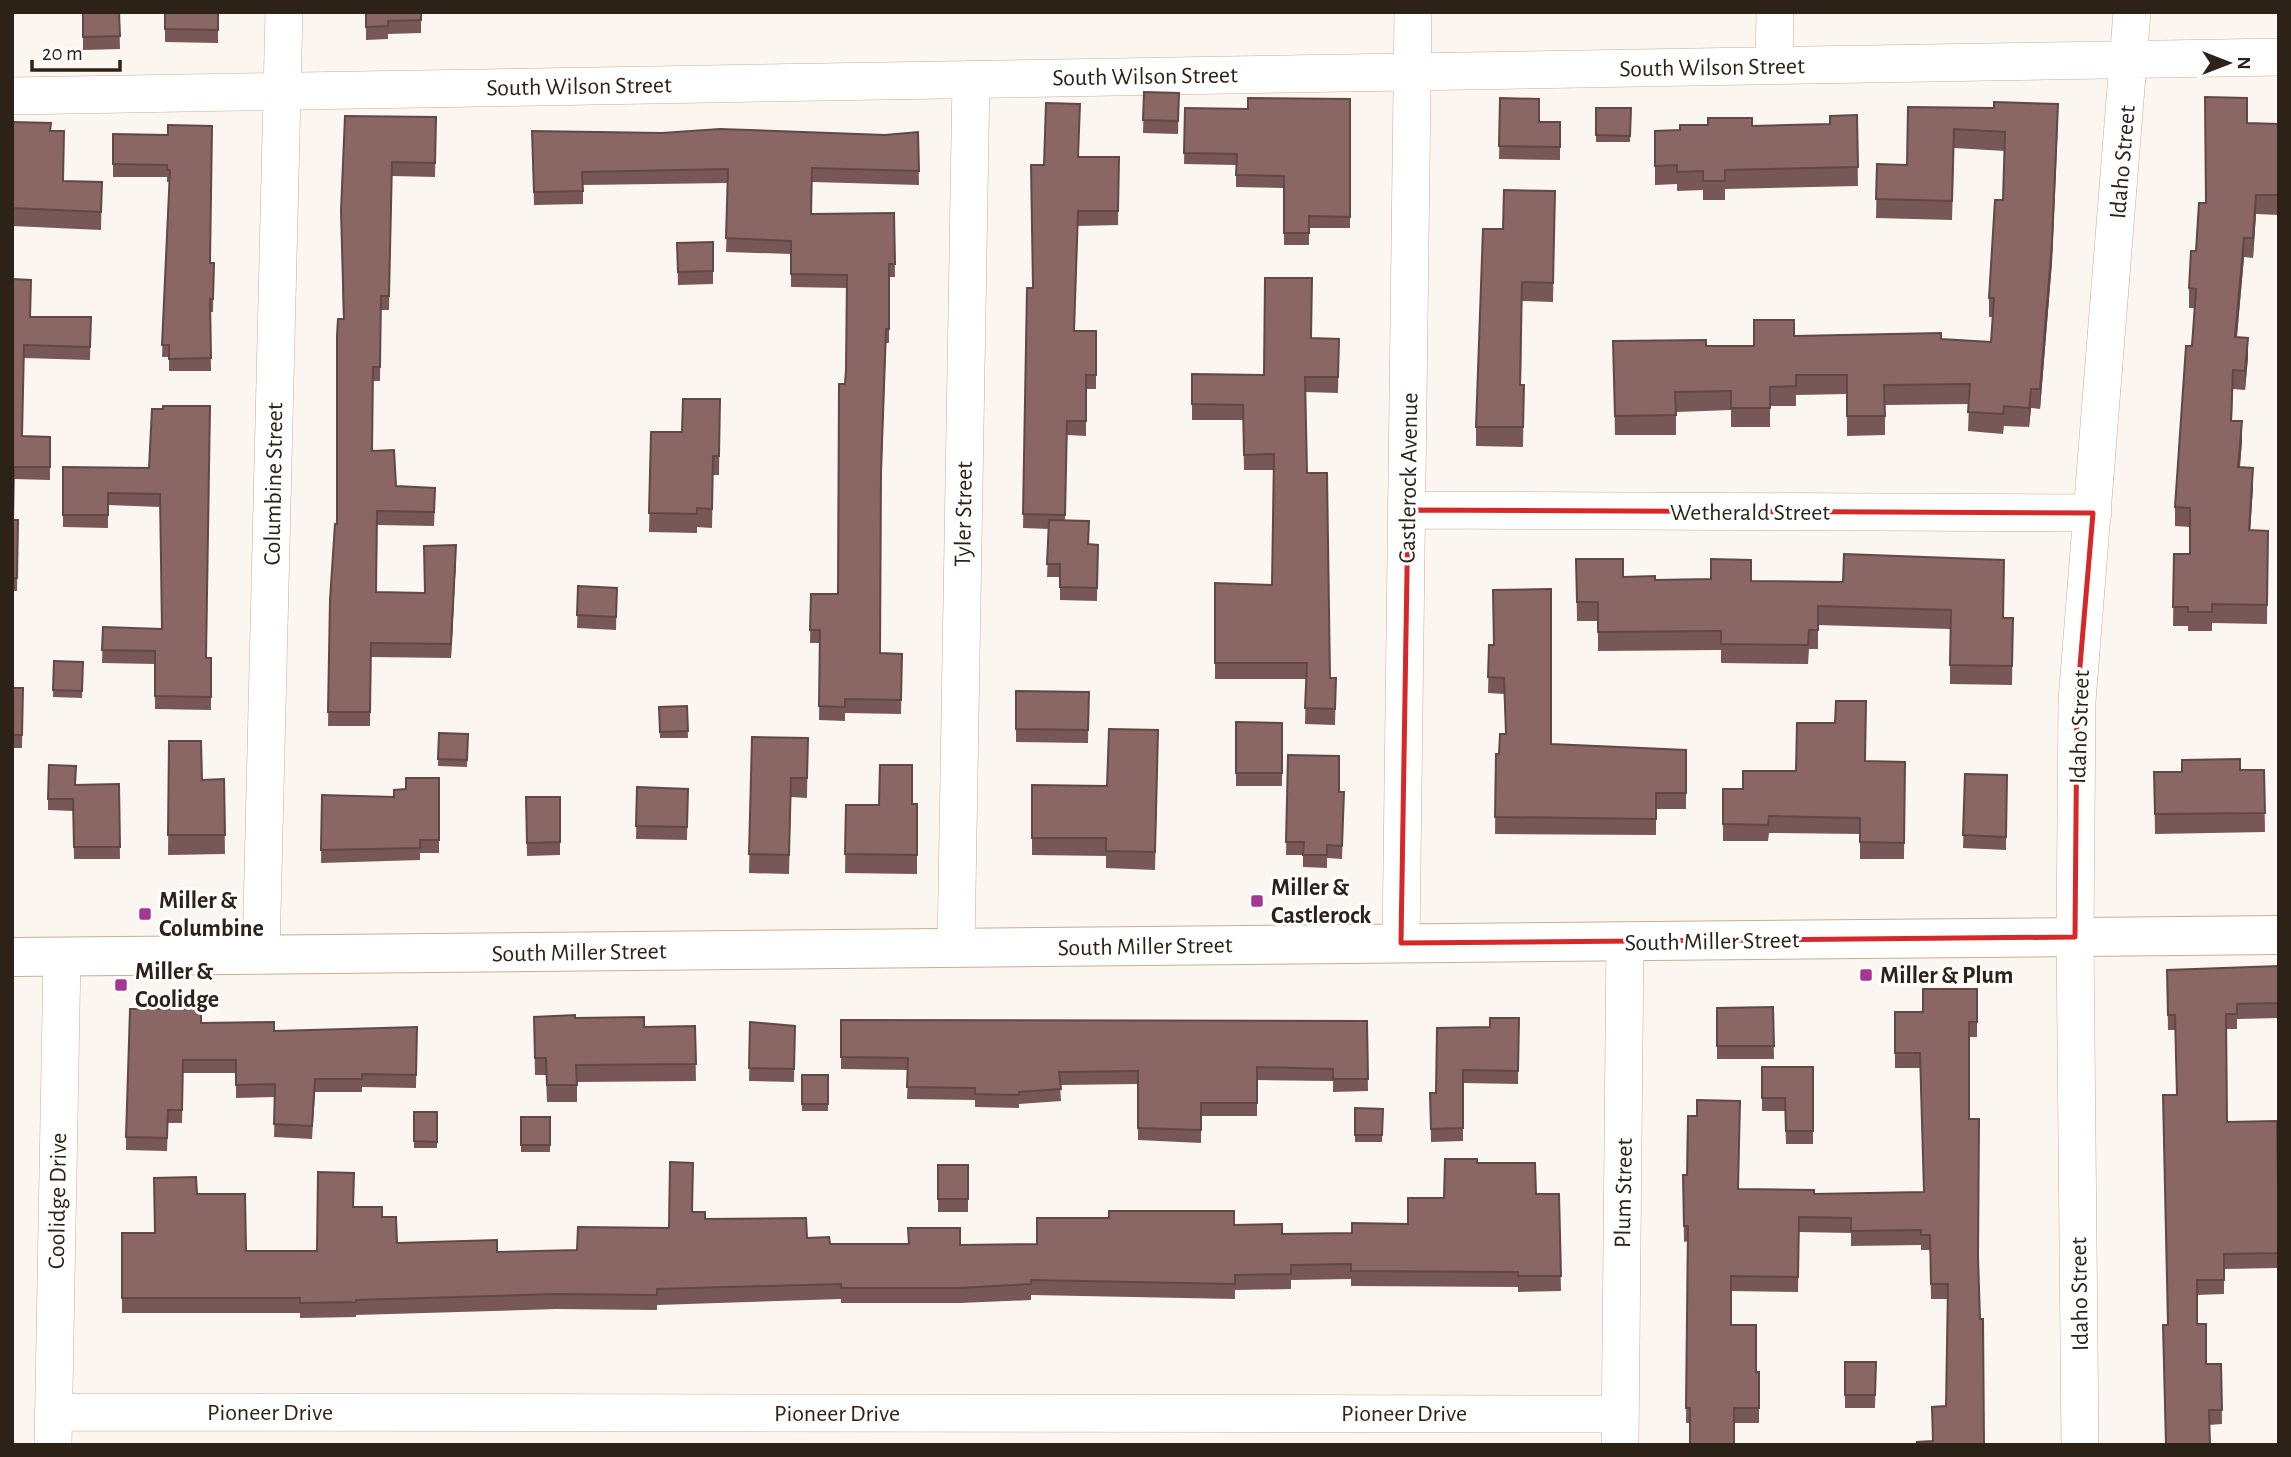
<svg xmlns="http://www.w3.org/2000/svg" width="2291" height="1457" font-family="'Alegreya Sans',sans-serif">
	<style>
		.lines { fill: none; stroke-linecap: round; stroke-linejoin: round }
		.minor-casing { stroke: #c8ad94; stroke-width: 38 }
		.major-casing { stroke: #c8ad94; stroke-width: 40 }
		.minor { stroke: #fff; stroke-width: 37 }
		.major { stroke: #fff; stroke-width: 38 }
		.wall { fill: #775856 }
		.shaded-wall { fill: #614746 }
		.building { fill: #8a6664; stroke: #614746; stroke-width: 2 }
		.marked { fill: none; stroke: #d62828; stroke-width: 5; stroke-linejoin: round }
		.poi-dot { fill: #a53694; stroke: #fff; stroke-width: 2.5 }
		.labels { text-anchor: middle; stroke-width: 6; stroke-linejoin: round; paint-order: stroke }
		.street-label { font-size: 24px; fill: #2c2218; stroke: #fff }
		.poi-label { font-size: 24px; font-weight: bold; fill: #2c2218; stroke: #fff; text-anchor: start }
	</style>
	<rect width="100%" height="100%" fill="#fcf6f1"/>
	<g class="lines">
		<defs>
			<path id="minor" d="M1774 66 1775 12
				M12 96 2279 57
				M1408 510 2093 513
				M1401 943 1413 12
				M956 948 971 79
				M261 955 284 12
				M53 1412 1620 1414
				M53 1445 62 957
				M1620 1445 1625 941
				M2080 1445 2075 937 2077 701 2132 12"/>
			<path id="major" d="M12 957 2279 935"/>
		</defs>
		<!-- minor casing -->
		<use href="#minor" class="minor-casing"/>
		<!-- major casing -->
		<use href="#major" class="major-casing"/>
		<!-- minor -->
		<use href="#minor" class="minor"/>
		<!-- major -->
		<use href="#major" class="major"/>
	</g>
	<!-- wall -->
	<path class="wall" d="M12 12H62V13H12Z
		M83 12H119L120 49 83 50Z
		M165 12H218V43L165 42Z
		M366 12 421 20V33L388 34V39L366 40Z
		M1144 92 1179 93 1178 134 1143 133Z
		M1500 98 1539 122H1560V160L1499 159Z
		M1350 99V228H1309V245H1284V188L1236 187V165L1184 164 1185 108 1248 109Z
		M1908 107 2058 123 2052 262 2040 409 2031 408 2029 427 2004 426 2003 434 1968 431 1969 404 1885 405V435L1847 436V394L1796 395V406H1770V427H1731V410L1676 412V435H1615L1613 341 1706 346H1754L1794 336 1941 339 1991 342 1993 317H1989V298L2003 200 2005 151 1954 148 1952 220 1876 218 1877 164 1907 165Z
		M1596 108H1631L1630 142H1596Z
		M1857 115 1858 186 1725 189V200H1703V190L1677 191V184L1655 185V131L1752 126 1830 124Z
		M436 117 435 177 392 176 389 310H381L380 381H373L372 451 396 486 435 502 434 526 377 525 376 592 425 593 456 559 451 658 371 657 370 726H328L330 600 337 524 343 319 341 211Z
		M12 122 51 131 63 181 102 182 101 230 12 226Z
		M2247 123 2279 124V215L2256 214 2253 258 2244 257 2237 337 2248 357 2245 390 2233 389 2232 421 2242 441 2240 467 2253 487 2250 530 2268 531 2267 624 2212 623V631H2188V626H2173L2174 554H2190V527L2175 526V507L2195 308H2189V288L2206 203Z
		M532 131 885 135 918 132 919 185 812 182 811 214 894 213 895 277H889V343H886L881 486 880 653 902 654 901 714 845 713V721L819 720 820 643H810L811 594H838L845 384 846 370 847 288 791 287V254L726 252 728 183 583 185V204L534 205Z
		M113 134 168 135 210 263H214L213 312H210L211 371H169V357H162L169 182H167V177H113Z
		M1079 157H1119L1118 225 1078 226 1074 331H1096V389H1086V436L1067 435 1065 520 1088 544 1098 545 1097 601 1060 600V577H1047L1049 529 1023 528 1027 288H1033L1044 165Z
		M1555 191 1553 302 1522 301 1521 385H1524L1523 447 1476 446V427L1503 229Z
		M713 242V284L678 285 677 243Z
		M12 279 30 317H91L90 360 24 358 22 436 50 437V480L14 479V520H18L17 591H12Z
		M1311 338 1339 339 1338 393 1305 392 1307 473 1330 678H1336L1335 725 1305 724 1306 679H1215V583L1272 585 1274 470H1244L1243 420H1192V374L1264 375Z
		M720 399 719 475H713L712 528 697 527V533L649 532 651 432H682Z
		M152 409 206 658H211V710L155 709V664L102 663 103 627 162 629 160 507 108 505V528L63 527V467L149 468Z
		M1576 559 1623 577 1655 580 1751 581 2004 618H2013L2012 685 1950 684V629L1818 625V649H1809L1808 664 1721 663V650L1598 651V621H1577Z
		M578 586 617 588 616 630 577 628Z
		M1489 645 1551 744 1686 750V809H1656V835L1495 834 1496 754H1499L1506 734 1504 694 1488 693Z
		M54 661 83 662 82 698 53 697Z
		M12 688H23L22 748H12Z
		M1016 691 1089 692 1088 743 1016 742Z
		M687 706 688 738H660L659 707Z
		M1236 722 1282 723V786H1236Z
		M439 733 468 734 467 767 438 766Z
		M752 737 808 738 807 798 791 797 789 874 749 873Z
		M169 741 202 780 224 779 225 854 168 855Z
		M1158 748 1155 870 1106 868V856L1032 855V785L1107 786Z
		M1288 755 1339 792H1344L1342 859 1327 858V868L1303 867V855H1286Z
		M1865 761 1905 762 1904 859H1860V834L1769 833 1768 841H1723V789H1743L1796 771Z
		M2240 770H2264L2265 832 2155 834 2154 772Z
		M1965 774 2007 775 2006 850 1963 848Z
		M439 778V853H420V860L321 863 322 795 394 797 406 789Z
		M119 784 120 859H74L73 811 48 810V799L76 785Z
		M637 787 688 789 687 840 636 839Z
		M526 797H560V855L527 856Z
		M917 804V874L845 873 846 805Z
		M2279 966V1018L2237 1019V1029H2226L2227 1122 2279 1225V1268L2224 1269V1294L2197 1295V1324L2206 1364H2221L2222 1424 2209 1425 2167 1325 2177 1095 2175 1030H2168L2167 970Z
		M1977 989V1037H1969V1119L1978 1259 1980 1319 1933 1441 1946 1406 1948 1299H1931L1930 1250H1921V1245L1851 1246V1233L1799 1232 1798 1292 1731 1291V1325L1756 1372H1759V1423H1686L1688 1241 1684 1242 1683 1175 1738 1189 1814 1194 1924 1192 1920 1068H1895V1012H1923Z
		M1773 1007 1774 1059H1717V1008Z
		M534 1017 575 1018 644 1027 695 1026 696 1081 577 1082V1102H547L546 1075H535Z
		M1519 1018 1518 1084 1463 1083V1141L1431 1142 1430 1093H1436L1490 1027Z
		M841 1020 1367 1021 1368 1091 1333 1092V1081L1257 1080V1116H1201V1143L1138 1140V1084L1060 1085 1061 1101 1019 1104V1108L975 1107V1100L907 1099 908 1070 841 1069Z
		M750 1022 795 1026 794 1082 749 1081Z
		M201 1023 274 1031 417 1027 416 1088 362 1087V1092H315L312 1139 274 1137 275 1097 236 1098V1073H183L182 1123H168L167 1151 126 1150V1137Z
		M1762 1067H1813V1144H1786L1785 1111H1762Z
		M802 1075H828V1111H802Z
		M1355 1108 1383 1109 1382 1142H1355Z
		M414 1112H437V1148H414Z
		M521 1117H550V1152H521Z
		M1477 1163 1536 1194H1559L1561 1291 1518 1292V1287L1351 1286V1279L1291 1280V1289L1235 1290V1299L1031 1295V1300L960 1303H841V1299L657 1305V1310L556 1309 356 1315V1317L300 1318V1313H122V1233H155L197 1194 246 1251H317L354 1207 382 1217 397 1243 497 1252 577 1250 669 1228 692 1212 705 1219 807 1238 830 1244 960 1245 1037 1244 1234 1225 1282 1234 1352 1233 1408 1224 1444 1198Z
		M938 1165H968V1212H938Z
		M1845 1362H1876L1875 1408H1845Z"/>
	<!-- shaded-wall -->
	<path class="shaded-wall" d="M2058 104 2052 262 2040 409V389Z
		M2256 195V214L2253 258V238Z
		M2244 238V257L2235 356V337Z
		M2248 338V357L2245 390V371Z
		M2031 389V408L2029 427V408Z
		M2242 421V441L2238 486V467Z
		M2253 468V487L2249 550V530Z
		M456 545V559L451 658V644Z"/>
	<!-- building -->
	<path class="building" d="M83 12H119L120 36 83 37Z
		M165 12H218V30L165 29Z
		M366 12H421V20L388 21V26L366 27Z
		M1144 92 1179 93 1178 121 1143 120Z
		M2205 97 2247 98V123L2279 124V195H2256L2253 238H2244L2235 337 2248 338 2245 371 2233 370 2231 421H2242L2238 467 2253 468 2249 530 2268 531 2267 605 2212 604V612H2188V607H2173L2174 554H2190V508L2175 507 2186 346H2192L2196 289 2189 288 2191 251H2196L2199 203H2206Z
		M1248 98 1350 99V217L1309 216V233H1284V176L1236 175 1237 154 1184 153 1185 108 1248 109Z
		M1500 98 1539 99V122H1560V147L1499 146Z
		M1994 102 2058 104 2052 243 2040 389H2031L2029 408 2004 406 2003 414 1968 412 1970 384 1884 385 1885 416H1847V375H1796V386L1770 387V408H1731V391L1675 392 1676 415 1615 416 1613 341 1706 340V346H1754V320H1794V336L1941 333V339L1991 342 1994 298H1989L1995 200H2003L2005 132 1954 129 1952 201 1876 199 1877 164 1907 165 1908 107 1994 108Z
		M1046 103 1080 104 1078 157H1119L1118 211H1078L1074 331H1096V375H1086V421H1067L1065 515 1023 514 1027 288H1033L1031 165H1044Z
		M1596 108H1631L1630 136 1596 135Z
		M1857 115 1858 167 1725 170V181H1703V171L1677 172V165L1655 166V131L1680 130V125H1708V118H1752V126L1830 124V116Z
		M345 116 436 117 435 163 392 162 389 296H381L380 367H373L372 451 394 450 396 486 435 488 434 512 377 511 376 592 425 593 424 546 456 545 451 644 371 643 370 712H328L330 600 335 524H337V336L338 319H344L341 211Z
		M12 122 51 123 50 131H64L63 181 102 182 101 212 12 208Z
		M168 125 212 126 210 263H214L213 299H210L211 358 169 359V345H162L170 170H167V165L113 164V134L168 135Z
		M720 129 885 135 918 132 919 171 812 168 811 214 894 213 895 264H889V329H886L881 472 880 653 902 654 901 700 845 699V707L819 706 820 630H810L811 594H838L839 384H845L846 370 847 275 791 274V241L726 238 728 169 582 172 583 191 534 192 532 131 662 133Z
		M1504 190 1555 191 1553 283 1522 282 1520 385H1524L1523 427H1476L1483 229H1503Z
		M713 242V271L678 272 677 243Z
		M1265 278H1312L1311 338 1339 339 1338 377H1305L1307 473H1327L1330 678H1336L1335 709 1305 708 1307 663H1215V583L1272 585 1274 454 1244 455 1243 405 1192 404V374L1264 375Z
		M12 279 31 280 30 317H91L90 347 24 345 22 436 50 437V467H14L13 520H18L17 578H12Z
		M683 399H720L719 456H713L712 509 697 508V514L649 513 651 432H682Z
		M163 406H210L206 658H211V697L155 696V651L102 650 103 627 162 629 160 494 108 493V515H63V467L149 468 152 409H163Z
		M1049 520 1089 521 1088 544 1098 545 1097 588 1060 587V564H1047Z
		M1844 554 2004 560 2003 618H2013L2012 666 1950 665 1951 610 1818 606V630H1809L1808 645 1721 644V631L1598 632V602H1577L1576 559H1623V577L1655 576V580L1711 579V559L1751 560V581L1843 582Z
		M578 586 617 588 616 617 577 615Z
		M1551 589V744L1686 750V793H1656V819L1495 817 1496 754H1499L1500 734H1506L1504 678 1488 677 1489 645H1494L1493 590Z
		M54 661 83 662 82 691 53 690Z
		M12 688H23L22 735H12Z
		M1016 691 1089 692 1088 730 1016 729Z
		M1836 701H1866L1865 761 1905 762 1904 843 1860 842V818L1769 816 1768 825 1723 824V789H1743V771H1796L1797 723H1835Z
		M687 706 688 731 660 732 659 707Z
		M1236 722 1282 723V773H1236Z
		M1109 729 1158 730 1155 852 1106 851V838H1032V785L1107 786Z
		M439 733 468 734 467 760 438 759Z
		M752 737 808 738 807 778H791L789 855 749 854Z
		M169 741H201L202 780 224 779 225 835H168Z
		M1288 755 1339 756V792H1344L1342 846 1327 845V855H1303L1304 842H1286Z
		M2240 759V770H2264L2265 813 2155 814 2154 772H2182V760Z
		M49 765 76 766 75 785 119 784 120 847H74L73 799H48Z
		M880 765H912V804H917V855L845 854 846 805H879Z
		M1965 774 2007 775 2006 837 1963 835Z
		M406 778H439V840H420V848L321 850 322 795 394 797V790L406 789Z
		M637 787 688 789 687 827 636 826Z
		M526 797H560V842L527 843Z
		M2279 966V1003L2237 1004V1014H2226L2227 1122 2277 1121 2279 1253 2224 1254V1280H2197V1324H2206V1364H2221L2222 1410H2209L2210 1445H2166L2163 1325H2168L2163 1095H2177L2175 1015H2168L2167 970Z
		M1923 989H1977V1022H1969V1119H1979L1978 1257 1980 1319H1983L1984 1445H1917V1442L1933 1441 1932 1407 1946 1406 1948 1284H1931L1930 1235H1921V1230L1851 1231V1218L1799 1217 1798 1277 1731 1276V1325H1756V1372H1759V1408H1734V1445H1690V1408H1686L1688 1226H1684L1683 1175H1687L1688 1116H1697V1100L1740 1101 1738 1189 1814 1190V1194L1924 1192 1920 1053H1895V1012H1923Z
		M1773 1007 1774 1046H1717V1008Z
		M130 1009H201V1023L274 1022V1031L417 1027 416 1075 362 1074V1079H315L312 1126 274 1124 275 1084 236 1085V1060H183L182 1110H168L167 1138 126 1137Z
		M575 1015V1018L644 1017V1027L695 1026 696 1064 576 1065 577 1085H547L546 1058H535L534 1017Z
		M1490 1018H1519L1518 1071 1463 1070V1128L1431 1129 1430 1093H1436L1437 1028 1490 1027Z
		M841 1020 1367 1021 1368 1079H1333V1069L1257 1067V1103H1201V1130L1138 1128V1071L1059 1072 1061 1089 1019 1092V1095L975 1094V1088L907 1087 908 1058 841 1057Z
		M750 1022 795 1026 794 1069 749 1068Z
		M1762 1067H1813V1131H1786L1785 1098H1762Z
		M802 1075H828V1104H802Z
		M1355 1108 1383 1109 1382 1135H1355Z
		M414 1112H437V1142L414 1141Z
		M521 1117H550V1145H521Z
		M1445 1159H1477V1163H1535L1536 1194H1559L1561 1276H1518V1272L1351 1271V1264L1291 1265V1274L1235 1275V1284L1031 1280V1284L960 1288H841V1284L657 1289V1295L556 1294 356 1300V1302L300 1303V1298H122V1233H155L154 1178 196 1177 197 1194H245L246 1251H317L318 1172 354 1173 353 1207H382V1217H396L397 1243 497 1240V1252L577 1250 578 1227 669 1228 670 1162 693 1163 692 1212H705V1219L806 1218 807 1238 829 1237 830 1244H909L908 1228H960V1245L1037 1244V1218H1109V1211H1234V1225L1282 1224V1234L1352 1233V1223L1408 1224V1198H1444Z
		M938 1165H968V1199H938Z
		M1845 1362H1876L1875 1395H1845Z"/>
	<!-- marked area -->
	<path class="marked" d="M1408 510 2093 513 2077 701 2075 937 1401 943Z"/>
	<!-- markers -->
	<g class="poi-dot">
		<rect x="1250" y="894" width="14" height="14" rx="3.5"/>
		<rect x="138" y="907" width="14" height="14" rx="3.5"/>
		<rect x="1859" y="968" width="14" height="14" rx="3.5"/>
		<rect x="114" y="978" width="14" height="14" rx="3.5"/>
	</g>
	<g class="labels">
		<!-- street labels -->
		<g class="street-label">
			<text transform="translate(1712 67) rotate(-1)" y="8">South Wilson Street</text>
			<text transform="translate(1145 76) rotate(-1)" y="8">South Wilson Street</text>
			<text transform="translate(579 86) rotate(-1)" y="8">South Wilson Street</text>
			<text transform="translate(2122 162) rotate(-85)" y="8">Idaho Street</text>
			<text transform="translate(1408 478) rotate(-89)" y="8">Castlerock Avenue</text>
			<text transform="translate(273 484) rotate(-89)" y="8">Columbine Street</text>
			<text x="1750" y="520">Wetherald Street</text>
			<text transform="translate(963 514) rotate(-89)" y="8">Tyler Street</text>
			<text transform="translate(2079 727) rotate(-88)" y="8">Idaho Street</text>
			<text transform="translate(1712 941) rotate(-1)" y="8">South Miller Street</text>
			<text transform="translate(1145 946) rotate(-1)" y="8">South Miller Street</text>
			<text transform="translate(579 952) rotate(-1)" y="8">South Miller Street</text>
			<text transform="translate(1623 1193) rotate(-89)" y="8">Plum Street</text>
			<text transform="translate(57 1201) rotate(-89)" y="8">Coolidge Drive</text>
			<text transform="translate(2079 1294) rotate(-91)" y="8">Idaho Street</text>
			<text x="270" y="1420">Pioneer Drive</text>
			<text x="837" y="1421">Pioneer Drive</text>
			<text x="1404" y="1421">Pioneer Drive</text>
		</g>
		<!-- poi labels -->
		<g class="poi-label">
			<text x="1271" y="895">Miller &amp;<tspan x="1271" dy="28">Castlerock</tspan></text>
			<text x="159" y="908">Miller &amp;<tspan x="159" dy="28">Columbine</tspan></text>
			<text x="135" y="979">Miller &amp;<tspan x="135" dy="28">Coolidge</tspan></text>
			<text x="1880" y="983">Miller &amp; Plum</text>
		</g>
	</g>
	<!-- border -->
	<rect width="2291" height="1457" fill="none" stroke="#2c2218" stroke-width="28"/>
	<!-- north arrow -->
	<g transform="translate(2228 63) rotate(90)" stroke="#ffffff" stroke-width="5" paint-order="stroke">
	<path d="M0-5L12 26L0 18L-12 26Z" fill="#2c2218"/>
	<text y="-10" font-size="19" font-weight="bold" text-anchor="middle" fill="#2c2218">N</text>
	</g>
	<!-- scale -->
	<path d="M32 60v10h88v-10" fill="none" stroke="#2c2218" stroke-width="3.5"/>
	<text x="42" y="60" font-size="21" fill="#2c2218" stroke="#ffffff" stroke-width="5" paint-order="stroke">20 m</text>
</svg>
